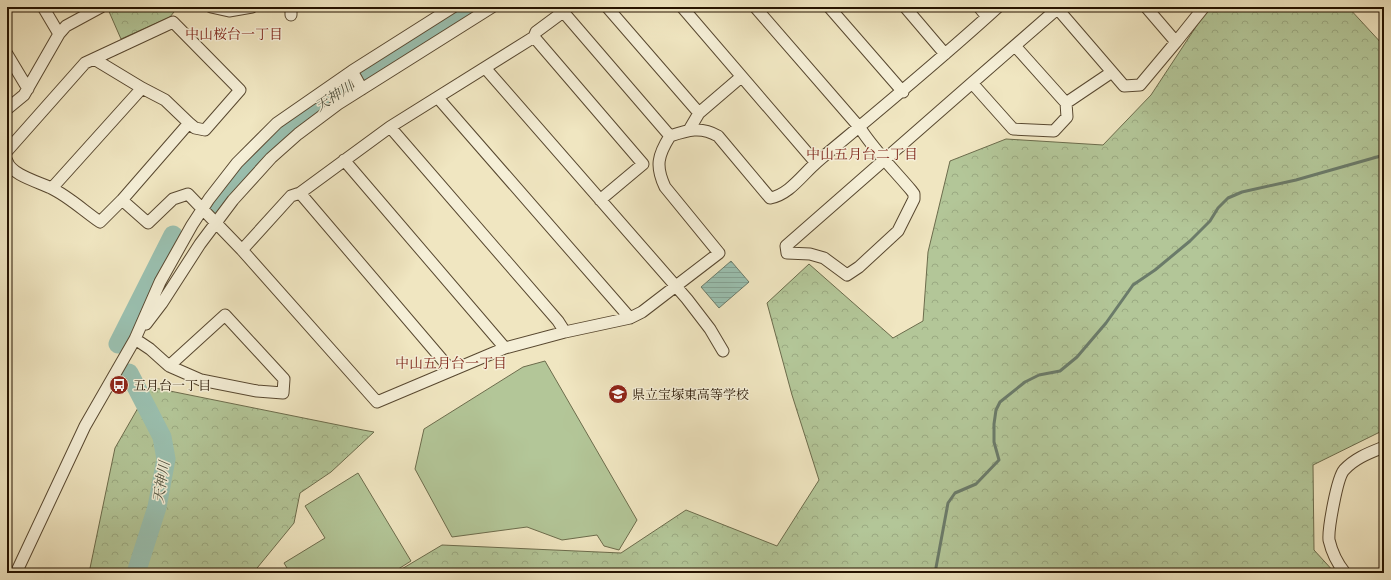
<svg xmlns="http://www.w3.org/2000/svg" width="1391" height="580" font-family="Cardo,'Noto Serif JP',serif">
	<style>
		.grass { fill: #b3c698; stroke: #6c6c4c }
		.forest { fill: url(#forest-crowns); stroke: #6c6c4c }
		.water { fill: url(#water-rules); stroke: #6b7b6a }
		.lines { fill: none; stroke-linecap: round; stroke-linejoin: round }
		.stream { stroke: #6b7b6a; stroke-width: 3 }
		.river { stroke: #9ac0b0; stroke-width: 19 }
		.minor-casing { stroke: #584830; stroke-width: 13 }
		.minor { stroke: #f5efd7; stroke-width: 11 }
		.labels { text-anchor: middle; stroke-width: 3; stroke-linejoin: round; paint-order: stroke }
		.poi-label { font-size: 13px; fill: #251300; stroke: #f5efd7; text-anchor: start }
		.neighbourhood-label { font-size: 14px; fill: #7a1f14; stroke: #f5efd7 }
		.water-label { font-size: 14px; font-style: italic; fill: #4e503e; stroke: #f5efd7 }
	</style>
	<defs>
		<pattern id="forest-crowns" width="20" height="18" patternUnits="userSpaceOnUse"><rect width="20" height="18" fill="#b3c698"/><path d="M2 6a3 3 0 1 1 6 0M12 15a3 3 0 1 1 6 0" fill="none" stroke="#9aa981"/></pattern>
		<pattern id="water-rules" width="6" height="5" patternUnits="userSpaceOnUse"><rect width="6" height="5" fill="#9ac0b0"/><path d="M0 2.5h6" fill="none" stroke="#85a496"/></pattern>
	</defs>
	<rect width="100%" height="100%" fill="#f0e6c1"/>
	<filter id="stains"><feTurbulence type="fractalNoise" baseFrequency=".005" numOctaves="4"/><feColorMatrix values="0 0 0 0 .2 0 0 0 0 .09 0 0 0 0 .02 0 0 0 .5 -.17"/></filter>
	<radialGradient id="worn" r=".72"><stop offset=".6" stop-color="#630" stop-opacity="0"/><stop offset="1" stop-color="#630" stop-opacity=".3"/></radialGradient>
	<!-- grass -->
	<path class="grass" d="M545 361 637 520 619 550 604 546 597 535 562 540 527 527 452 537 415 469 424 429 523 367Z
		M358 473 411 561 392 573H290L284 563 325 538 305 506Z"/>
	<!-- forest -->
	<path class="forest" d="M107 7H178L170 17 121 39Z
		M1209 7H1348L1384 46V430L1313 465 1314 550 1335 573H395L442 545 621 553 686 510 777 546 819 480 792 395 767 303 809 264 893 338 923 321 928 252 950 161 1006 139 1103 145 1151 95Z
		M150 387 363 430 374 432 331 472 300 493 294 523 253 573H89L115 448Z"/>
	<!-- water -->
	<path class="water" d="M731 261 749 282 719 308 701 287Z"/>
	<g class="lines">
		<!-- stream -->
		<path class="stream" d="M935 573 948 503 955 493 976 484 999 460 994 442V424L996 410 1000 402 1025 382 1039 375 1060 371 1077 357 1106 323 1133 285 1155 270 1190 241 1210 221 1218 208 1228 198 1242 192 1296 180 1384 155"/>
		<!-- river -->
		<path class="river" d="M214 207C230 189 245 168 262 152 326 94 401 53 473 7
			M118 344 173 235
			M129 373 162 437 166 459 157 507 136 573"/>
		<defs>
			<path id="minor" d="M211 7 229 11 252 7
				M559 7 670 136C688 130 701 126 718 136L770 198C789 195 803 174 817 162 878 111 939 61 998 7
				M607 7 699 113
				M682 7 816 163
				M755 7 860 128C874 150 894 170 911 190L914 194V199L898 231 859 267 847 275 824 258 810 254 787 253 786 246 972 83
				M829 7 903 92
				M905 7 945 54
				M979 7 987 17
				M1056 7 1112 72
				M1146 7 1176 42 1204 7
				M1057 9 972 83 1013 129 1054 131 1067 117 1066 103 1112 72 1124 86 1140 85 1176 42
				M291 15V7
				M59 34 66 26 101 7
				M534 37 643 164 600 200
				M1015 46 1066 103
				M7 54 28 89
				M94 59 142 88
				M486 69 687 299 710 329 723 351
				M352 71 362 89
				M438 98 630 318
				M7 109 24 95 59 34 43 7
				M390 127 558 321 565 332
				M689 130 699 113 741 77
				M7 151 85 63 173 22 240 90 205 130 195 128 189 123 122 200 100 222C84 211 68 196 51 188 39 182 11 175 7 161
				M344 160 505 348
				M52 188 142 88 165 100 189 123
				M300 193 451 370
				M122 200 148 223 173 199 188 194 242 250 377 402 505 348 565 332 630 318 642 312 719 253 665 187C655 166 658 155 670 136
				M242 250 291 196 300 193 390 127 534 37 536 32 563 12
				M146 324 162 303 200 244 233 200 271 158 298 134 338 104 492 7
				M135 339 150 349 169 366 225 315 284 379 283 393 257 391 201 380 169 366
				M16 573 85 426 135 339 160 282 192 225 209 199 237 163 277 123 352 71 453 7
				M1345 573C1337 563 1332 553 1329 540 1328 529 1337 478 1344 470 1355 458 1369 453 1384 447"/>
		</defs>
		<!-- minor casing -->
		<use href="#minor" class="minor-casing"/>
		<!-- minor -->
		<use href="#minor" class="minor"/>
	</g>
	<!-- icons -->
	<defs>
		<symbol id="bus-disc" viewBox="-11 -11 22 22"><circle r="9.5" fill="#8f2418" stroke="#f5efd7"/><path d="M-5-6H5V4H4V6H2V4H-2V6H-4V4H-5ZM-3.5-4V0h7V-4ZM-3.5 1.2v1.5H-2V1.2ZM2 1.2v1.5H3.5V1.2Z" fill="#fff"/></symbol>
		<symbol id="school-disc" viewBox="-11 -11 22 22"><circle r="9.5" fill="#8f2418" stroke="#f5efd7"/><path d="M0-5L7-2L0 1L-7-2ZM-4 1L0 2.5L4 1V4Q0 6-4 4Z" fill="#fff"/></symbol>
	</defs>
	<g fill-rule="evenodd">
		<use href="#bus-disc" x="108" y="374" width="22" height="22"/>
		<use href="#school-disc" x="607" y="383" width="22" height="22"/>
	</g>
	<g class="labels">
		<!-- poi labels -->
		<g class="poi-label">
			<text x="133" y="390">五月台一丁目</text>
			<text x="632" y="399">県立宝塚東高等学校</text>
		</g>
		<!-- neighbourhood labels -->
		<g class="neighbourhood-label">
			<text x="234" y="39">中山桜台一丁目</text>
			<text x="862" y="159">中山五月台二丁目</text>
			<text x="451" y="368">中山五月台一丁目</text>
		</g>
		<!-- water labels -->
		<g class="water-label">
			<text transform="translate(334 96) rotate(-33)" y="5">天神川</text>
			<text transform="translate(161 482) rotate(-81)" y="5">天神川</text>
		</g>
	</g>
	<!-- margin -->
	<rect width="1391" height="580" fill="none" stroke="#f0e6c1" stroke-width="24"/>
	<rect x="8" y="8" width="1375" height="564" fill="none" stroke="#251300" stroke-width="2"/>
	<rect x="12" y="12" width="1367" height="556" fill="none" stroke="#251300"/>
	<rect width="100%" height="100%" filter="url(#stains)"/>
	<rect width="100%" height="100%" fill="url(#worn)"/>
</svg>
